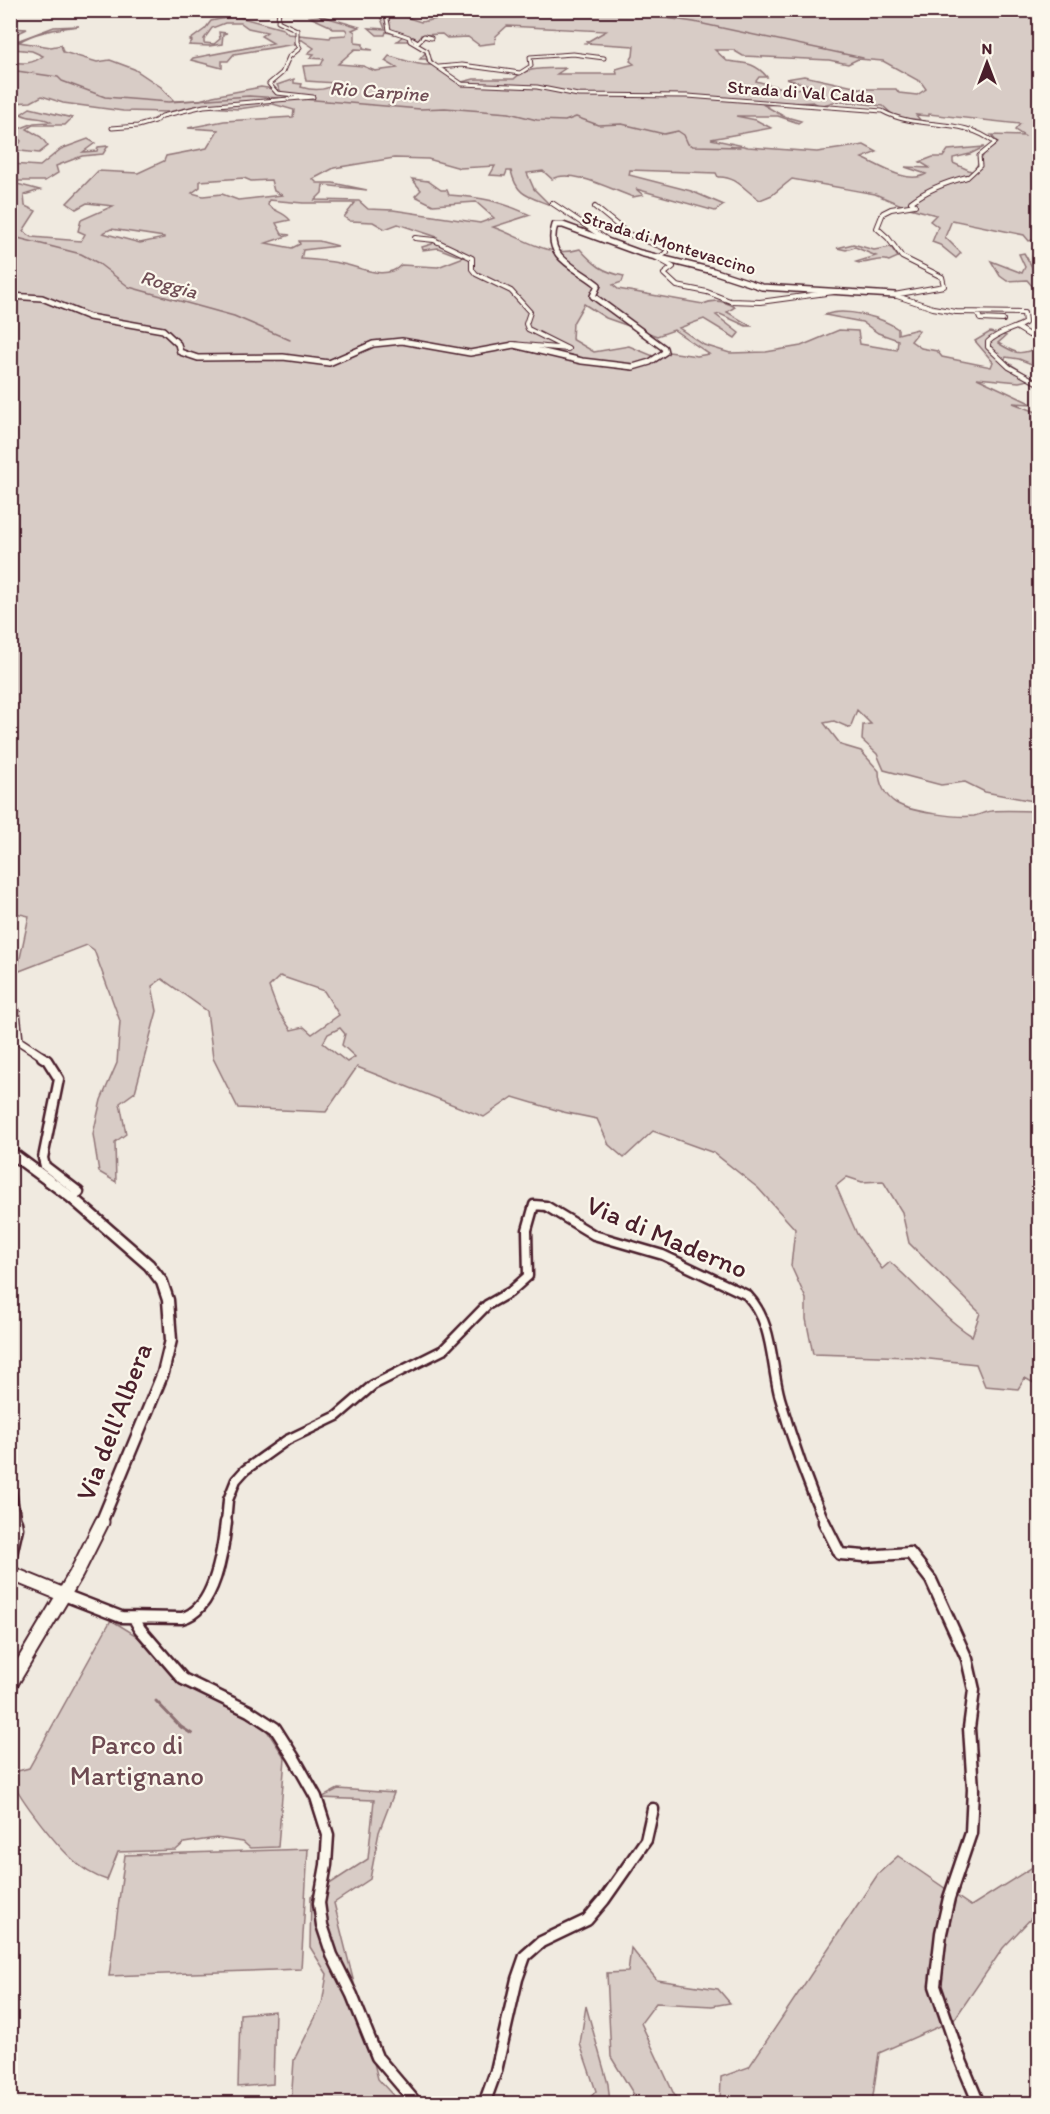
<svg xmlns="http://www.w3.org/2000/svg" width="1050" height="2114" font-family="Itim,sans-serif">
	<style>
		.green { fill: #d8ccc6; stroke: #917678; stroke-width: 1.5; fill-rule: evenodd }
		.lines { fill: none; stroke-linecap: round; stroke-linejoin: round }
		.stream-far1 { stroke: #8c6f72; stroke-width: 1.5 }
		.stream { stroke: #8c6f72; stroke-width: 3 }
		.minor-far4-casing { stroke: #4a1f2b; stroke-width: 5 }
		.minor-far3-casing { stroke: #4a1f2b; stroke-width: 6 }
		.minor-far2-casing { stroke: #4a1f2b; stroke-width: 10 }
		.minor-far1-casing { stroke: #4a1f2b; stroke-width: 13 }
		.minor-casing { stroke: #4a1f2b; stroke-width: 15 }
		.tertiary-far2-casing { stroke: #4a1f2b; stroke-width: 8 }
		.tertiary-far1-casing { stroke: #4a1f2b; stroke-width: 15 }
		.tertiary-casing { stroke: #4a1f2b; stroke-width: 17 }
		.minor-far4 { stroke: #fbf7ec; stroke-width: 3 }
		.minor-far3 { stroke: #fbf7ec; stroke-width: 4 }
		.minor-far2 { stroke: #fbf7ec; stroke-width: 7 }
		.minor-far1 { stroke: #fbf7ec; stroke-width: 8 }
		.minor { stroke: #fbf7ec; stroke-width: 10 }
		.tertiary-far2 { stroke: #fbf7ec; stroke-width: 5 }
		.tertiary-far1 { stroke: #fbf7ec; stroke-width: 10 }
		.tertiary { stroke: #fbf7ec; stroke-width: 13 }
		.labels { text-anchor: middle; stroke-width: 4.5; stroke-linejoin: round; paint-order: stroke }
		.far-street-label { font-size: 18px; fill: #4a1f2b; stroke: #fbf7ec }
		.far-water-label { font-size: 20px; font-style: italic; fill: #704e55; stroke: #fbf7ec }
		.near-street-label { font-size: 27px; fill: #4a1f2b; stroke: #fbf7ec }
		.near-park-label { font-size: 27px; fill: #6e4a52; stroke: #fbf7ec }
	</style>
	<rect width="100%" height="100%" fill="#f0eae0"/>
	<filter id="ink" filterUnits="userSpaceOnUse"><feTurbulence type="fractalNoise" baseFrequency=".0167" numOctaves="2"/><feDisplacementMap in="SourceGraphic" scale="12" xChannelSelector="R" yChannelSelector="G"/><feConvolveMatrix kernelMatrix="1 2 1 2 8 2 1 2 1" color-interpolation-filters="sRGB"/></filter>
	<g filter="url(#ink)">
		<!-- green -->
		<path class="green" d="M389 10 415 11 402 16 421 22 458 15 488 14 485 11 471 10H973L972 12 987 15 990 13 989 11H1039L1040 238 1029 241 1024 235 952 220 945 237 961 253 956 258 940 245 932 242 938 227 930 221 936 215 906 207 875 194 792 179 772 195 760 200C745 191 737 176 718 177L716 173 630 170 629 175 691 191 724 205 715 211 636 189 643 195 633 197C612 190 572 168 552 179L543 171 527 173 534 189 550 205C528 196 517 196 511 171H507L505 176 490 175 495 166 460 168 428 159 394 158 334 168 313 179 317 183H333L367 190 323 185 322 193 315 200 359 201 368 209 393 210 480 223 494 218 476 202 433 205 415 196 421 190 412 179 428 181 441 190H447L449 195C482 197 500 201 530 215L493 227C522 237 548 259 580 249 594 265 603 272 624 276L622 282 613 285 618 289 703 304C714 299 725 301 735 307L727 312 751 326H746L720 314 716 315 739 333 735 338 704 319 679 328 704 345 730 353 766 352 801 346 839 330 858 331 860 344 897 350 898 340 878 333 862 322 825 315C844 307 882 317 898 329V334L917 329 919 331 911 341 921 348 937 351 942 357 991 367 993 362 975 341 990 332 1006 336 998 343C1016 354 1019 356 1039 347V367L1019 359 1006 357 1004 360 1034 379 1019 382 977 378 1032 404 1013 403 1039 413V802L985 792 965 782 941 785 884 770 877 754 862 740 863 725 871 724 857 710 850 728 834 721 824 723 841 745 861 751 879 771C879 784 885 796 896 803 910 812 957 818 974 816 980 815 986 811 992 811 1008 810 1024 811 1039 811V1386L1025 1378 1018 1389 985 1386 976 1364 911 1357 813 1354 806 1319V1299L791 1266 795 1229 758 1188 714 1153 653 1131 624 1158 609 1145 597 1119 563 1112 513 1097 484 1117 357 1067 326 1112 238 1108 213 1058 207 1011 162 979 152 986 157 1011 135 1092 120 1103 126 1134 115 1142 116 1182 99 1172 93 1134 101 1100 117 1063 120 1021 94 950 87 945 17 972 29 916 11 912V164L40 166 61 149 88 139 95 143 83 152 97 151 98 147 108 146 103 154 82 156 56 166 58 173 45 181H18L17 184 40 190 24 195 25 206 36 211 23 231 32 237 81 241 85 234 78 231 81 220 113 206 87 203 76 209 67 203 98 171 138 173 164 161 166 156 207 148 218 130 188 128 224 121 293 117 294 110 273 104 238 109 195 106 169 112 123 111 63 103 42 96 31 102 11 103V62C23 64 33 64 43 56L32 51 14 49 11 52V28L27 29 12 36 14 42 54 27 79 26C59 29 36 31 19 42L51 47 61 45 63 52 97 62 110 60 134 69 161 87 174 101 200 100 213 96 261 87 280 90 277 85 294 79V83L302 84 301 87C314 91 326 91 336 83L306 81 303 66 321 65 324 59 310 58 314 54 308 53 314 48 302 40H296L295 44 234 54 228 61H222V68L191 60 193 58 273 43 261 36 267 32 248 28 241 23H225L212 28 204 39V43L214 44 220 39 219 32 227 33 223 34 222 44 209 46 189 45 192 41 190 40 205 29 211 21 235 16 283 29 288 34 330 38 331 36 346 35 347 31 345 29H332L330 26 310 17 322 16 359 27 352 30 355 32V43L363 44V48L373 50 355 49 338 64 363 66 375 71 397 68 385 61 389 56C403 59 417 66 430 65L426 59H420L426 52 436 66 458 83 474 79H514C526 66 549 69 566 68L557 74H617L616 69 634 64 630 61 633 56 634 46 585 43 606 31 507 26 496 36 495 43 479 45 468 37 447 38 442 34 421 35 418 41H397L403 36 386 32 385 35H377L369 28 385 29 380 16H387ZM715 50H733L743 56 829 60 848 64 858 59 883 61 921 82 926 89 917 95 899 93 896 89H863L804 76 786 79 813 86 789 90 756 81 759 77H767C755 62 744 63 727 61ZM837 101 883 106 895 117 920 120 916 115 929 116V114L1020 124 1015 130 1024 136 991 135 998 143 984 154 973 172 953 163V158L970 154 984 147 948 150 943 157H933L920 162 930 168 905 167 926 174C907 185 879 165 862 158L877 152 864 145 817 152 748 147 711 139 771 128 756 120 736 116H778L798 123 801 121 783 116 764 105 813 102 820 106ZM244 178 251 181 271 180 274 191 282 195 238 200 222 194 203 196 192 193 200 187V181ZM269 200 303 203H355L344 217 350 221 373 222 385 229 398 224 437 237 432 244 422 247 423 250 438 248 456 255H469L438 267 401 265C386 281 362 268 343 264 330 261 315 260 301 259L303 250 338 246 319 241H299L300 244 292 248 266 243 290 235 282 234 276 223 290 220C284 212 275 212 268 205ZM111 229 164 237V238L140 243 103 233ZM584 304 606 318 657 336 674 330 709 354 697 356 669 352 653 356 629 346 594 352 572 339 573 323ZM280 976 324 991 339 1015 312 1034 304 1027 291 1030 278 1011 269 987ZM340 1028 345 1034 342 1045 355 1057 347 1062 323 1043 328 1034ZM847 1177 862 1182 883 1181 902 1212 909 1243 980 1313 972 1336C941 1316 918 1286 890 1262L882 1269 857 1234 836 1186Z
			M30 108 72 118 65 125H33L27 129 41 137 48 146 39 153 11 150V145L20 143 21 141 11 132 34 123 51 122C42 116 31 120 21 114Z
			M853 244 874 250 891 247 898 257 889 261C877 256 867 266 856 262L876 256 855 247 846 250 837 248Z
			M1024 253 1035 272 1039 271V294L1027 280 1007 281 1000 276 991 261 1022 273 1025 267 1019 254Z
			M111 1620 137 1636 174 1676 201 1694 264 1726 285 1758 278 1847 250 1848 243 1842 216 1838 184 1843 176 1850 118 1852 107 1880C94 1876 81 1868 71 1858 56 1844 13 1792 10 1773L29 1768Z
			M338 1789 394 1793 379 1832 370 1879 334 1903 378 2079 400 2103 291 2104 294 2060 322 2004 327 1974 310 1947 311 1896 368 1859 374 1800 321 1798Z
			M308 1849 301 1969 109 1976 125 1855Z
			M898 1856 971 1906 1039 1863V1910L1003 1948 954 2020 879 2053 872 2103 720 2104 721 2077 749 2067 878 1874Z
			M631 1948 657 1980 718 1989 730 2003 712 2006 656 2003 641 2023 678 2103H639L611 2057 607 1973 628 1972Z
			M586 2006 608 2084 610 2103H585L596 2091 580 2044Z
			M275 2011 273 2084 238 2087 240 2014Z"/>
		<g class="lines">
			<!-- stream-far1 -->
			<path class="stream-far1" d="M609 10 694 22 863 58
				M10 70 58 77 62 81 105 97 169 102 249 96 279 98
				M303 99 420 109 445 108 509 113 537 120 565 121 576 117 598 125 622 124 664 134 678 131 684 135 688 144 693 146 740 147
				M10 236 81 254 98 263 129 287 234 316 290 340"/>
			<!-- stream -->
			<path class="stream" d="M156 1701 181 1727 192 1734"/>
			<defs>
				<path id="minor-far4" d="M391 10 387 19 389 30 409 37 410 41 427 51 430 62 462 84 537 87 578 95 688 96 882 111C918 131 962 116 995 143L979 156 980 166 968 177 961 179
					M208 12 210 10
					M413 39 418 42 424 36 431 38
					M439 67 462 65 520 73 531 66 530 57 573 54 604 58
					M112 128 138 126 155 121 162 116 204 106 313 97 277 93 269 84 282 73 289 57 300 48 297 42V30L278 21 279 10"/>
				<path id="minor-far3" d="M552 203 606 239
					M595 207 628 234 667 249V252L659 258
					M415 238 434 240 472 258V269L476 274 511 291 530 312 526 324 528 329 568 349 512 344
					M657 258 673 267 664 274 677 286 707 292 730 301 760 302 841 291
					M894 295 944 286 942 277 902 257 888 238 877 228 883 213 891 209 915 205 911 202C928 189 947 182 967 177
					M894 295 933 308 956 312 1024 313 1025 323C1012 330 998 332 988 342V347L1009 367 1040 384
					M978 314 980 319 1003 320
					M1016 327 1029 335"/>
				<path id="minor-far2" d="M10 1000 16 1012 19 1041 45 1058"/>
				<path id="minor-far1" d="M42 1057 47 1060 59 1079 43 1158 45 1166 79 1192 71 1197
					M10 1484 16 1523
					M226 1523 228 1500 236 1480 245 1470 287 1440 337 1416 373 1385 443 1350 487 1305 510 1292 528 1276 527 1230 534 1205 546 1206 594 1235 663 1255 747 1295C774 1324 770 1362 780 1398 792 1440 807 1483 825 1523"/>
				<path id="minor" d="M824 1522 840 1554 864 1556 910 1553 931 1580 967 1659 974 1690 969 1728 973 1789 971 1833 949 1898 941 1933 935 1986 959 2056 979 2104
					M10 1559 17 1528 16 1522
					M64 1595 121 1617 182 1618C215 1610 223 1550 226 1522
					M134 1618 140 1629 183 1679 249 1711 275 1728 294 1758 316 1797 328 1835 326 1865 319 1903 322 1925 332 1955 352 1995 377 2057 417 2104
					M484 2104 496 2071 517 1979 525 1956 541 1942 587 1920 604 1900 646 1840 653 1809"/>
				<path id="tertiary-far2" d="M10 296 42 298 89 317 163 330 178 344 180 352 198 358 283 357 329 363 373 344 402 341 470 353 514 345 582 361 633 367 650 362 665 352 664 348 593 296 598 285C577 267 544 259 555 225H563L640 253 713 271 762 287 894 295"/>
				<path id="tertiary-far1" d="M10 1152 71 1197 149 1265 162 1282 168 1300 171 1340 163 1373 101 1523"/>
				<path id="tertiary" d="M10 1573 64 1595
					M10 1685 76 1574 102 1522"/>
			</defs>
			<!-- minor-far4 casing -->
			<use href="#minor-far4" class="minor-far4-casing"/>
			<!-- minor-far3 casing -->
			<use href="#minor-far3" class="minor-far3-casing"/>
			<!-- minor-far2 casing -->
			<use href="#minor-far2" class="minor-far2-casing"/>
			<!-- minor-far1 casing -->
			<use href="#minor-far1" class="minor-far1-casing"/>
			<!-- minor casing -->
			<use href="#minor" class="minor-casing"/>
			<!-- tertiary-far2 casing -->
			<use href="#tertiary-far2" class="tertiary-far2-casing"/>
			<!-- tertiary-far1 casing -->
			<use href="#tertiary-far1" class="tertiary-far1-casing"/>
			<!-- tertiary casing -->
			<use href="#tertiary" class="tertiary-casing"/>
			<!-- minor-far4 -->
			<use href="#minor-far4" class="minor-far4"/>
			<!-- minor-far3 -->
			<use href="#minor-far3" class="minor-far3"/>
			<!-- minor-far2 -->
			<use href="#minor-far2" class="minor-far2"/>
			<!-- minor-far1 -->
			<use href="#minor-far1" class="minor-far1"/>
			<!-- minor -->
			<use href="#minor" class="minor"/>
			<!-- tertiary-far2 -->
			<use href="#tertiary-far2" class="tertiary-far2"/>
			<!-- tertiary-far1 -->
			<use href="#tertiary-far1" class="tertiary-far1"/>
			<!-- tertiary -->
			<use href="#tertiary" class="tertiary"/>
		</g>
	</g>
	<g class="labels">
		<!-- far-street labels -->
		<g class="far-street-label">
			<text transform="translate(801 92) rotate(4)" y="6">Strada di Val Calda</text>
			<text transform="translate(669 243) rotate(17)" y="6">Strada di Montevaccino</text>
		</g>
		<!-- far-water labels -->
		<g class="far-water-label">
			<text transform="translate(379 91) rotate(4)" y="7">Rio Carpine</text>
			<text transform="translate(169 284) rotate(16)" y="7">Roggia</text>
		</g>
		<!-- near-street labels -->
		<g class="near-street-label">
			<text transform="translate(667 1237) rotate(23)" y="9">Via di Maderno</text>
			<text transform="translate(114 1422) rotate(-69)" y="9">Via dell'Albera</text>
		</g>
		<!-- near-park labels -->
		<g class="near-park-label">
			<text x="137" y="1754">Parco di<tspan x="137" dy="31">Martignano</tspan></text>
		</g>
	</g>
	<!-- margin -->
	<rect width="1050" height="2114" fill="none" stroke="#fbf7ec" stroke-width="36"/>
	<rect x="18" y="18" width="1014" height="2078" fill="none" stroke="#4a1f2b" stroke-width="2" filter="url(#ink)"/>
	<!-- north arrow -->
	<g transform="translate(987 63)" stroke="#fbf7ec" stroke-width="4.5" paint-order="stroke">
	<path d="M0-4.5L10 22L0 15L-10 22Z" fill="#4a1f2b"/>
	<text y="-9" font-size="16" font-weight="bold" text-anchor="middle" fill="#4a1f2b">N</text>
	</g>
</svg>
